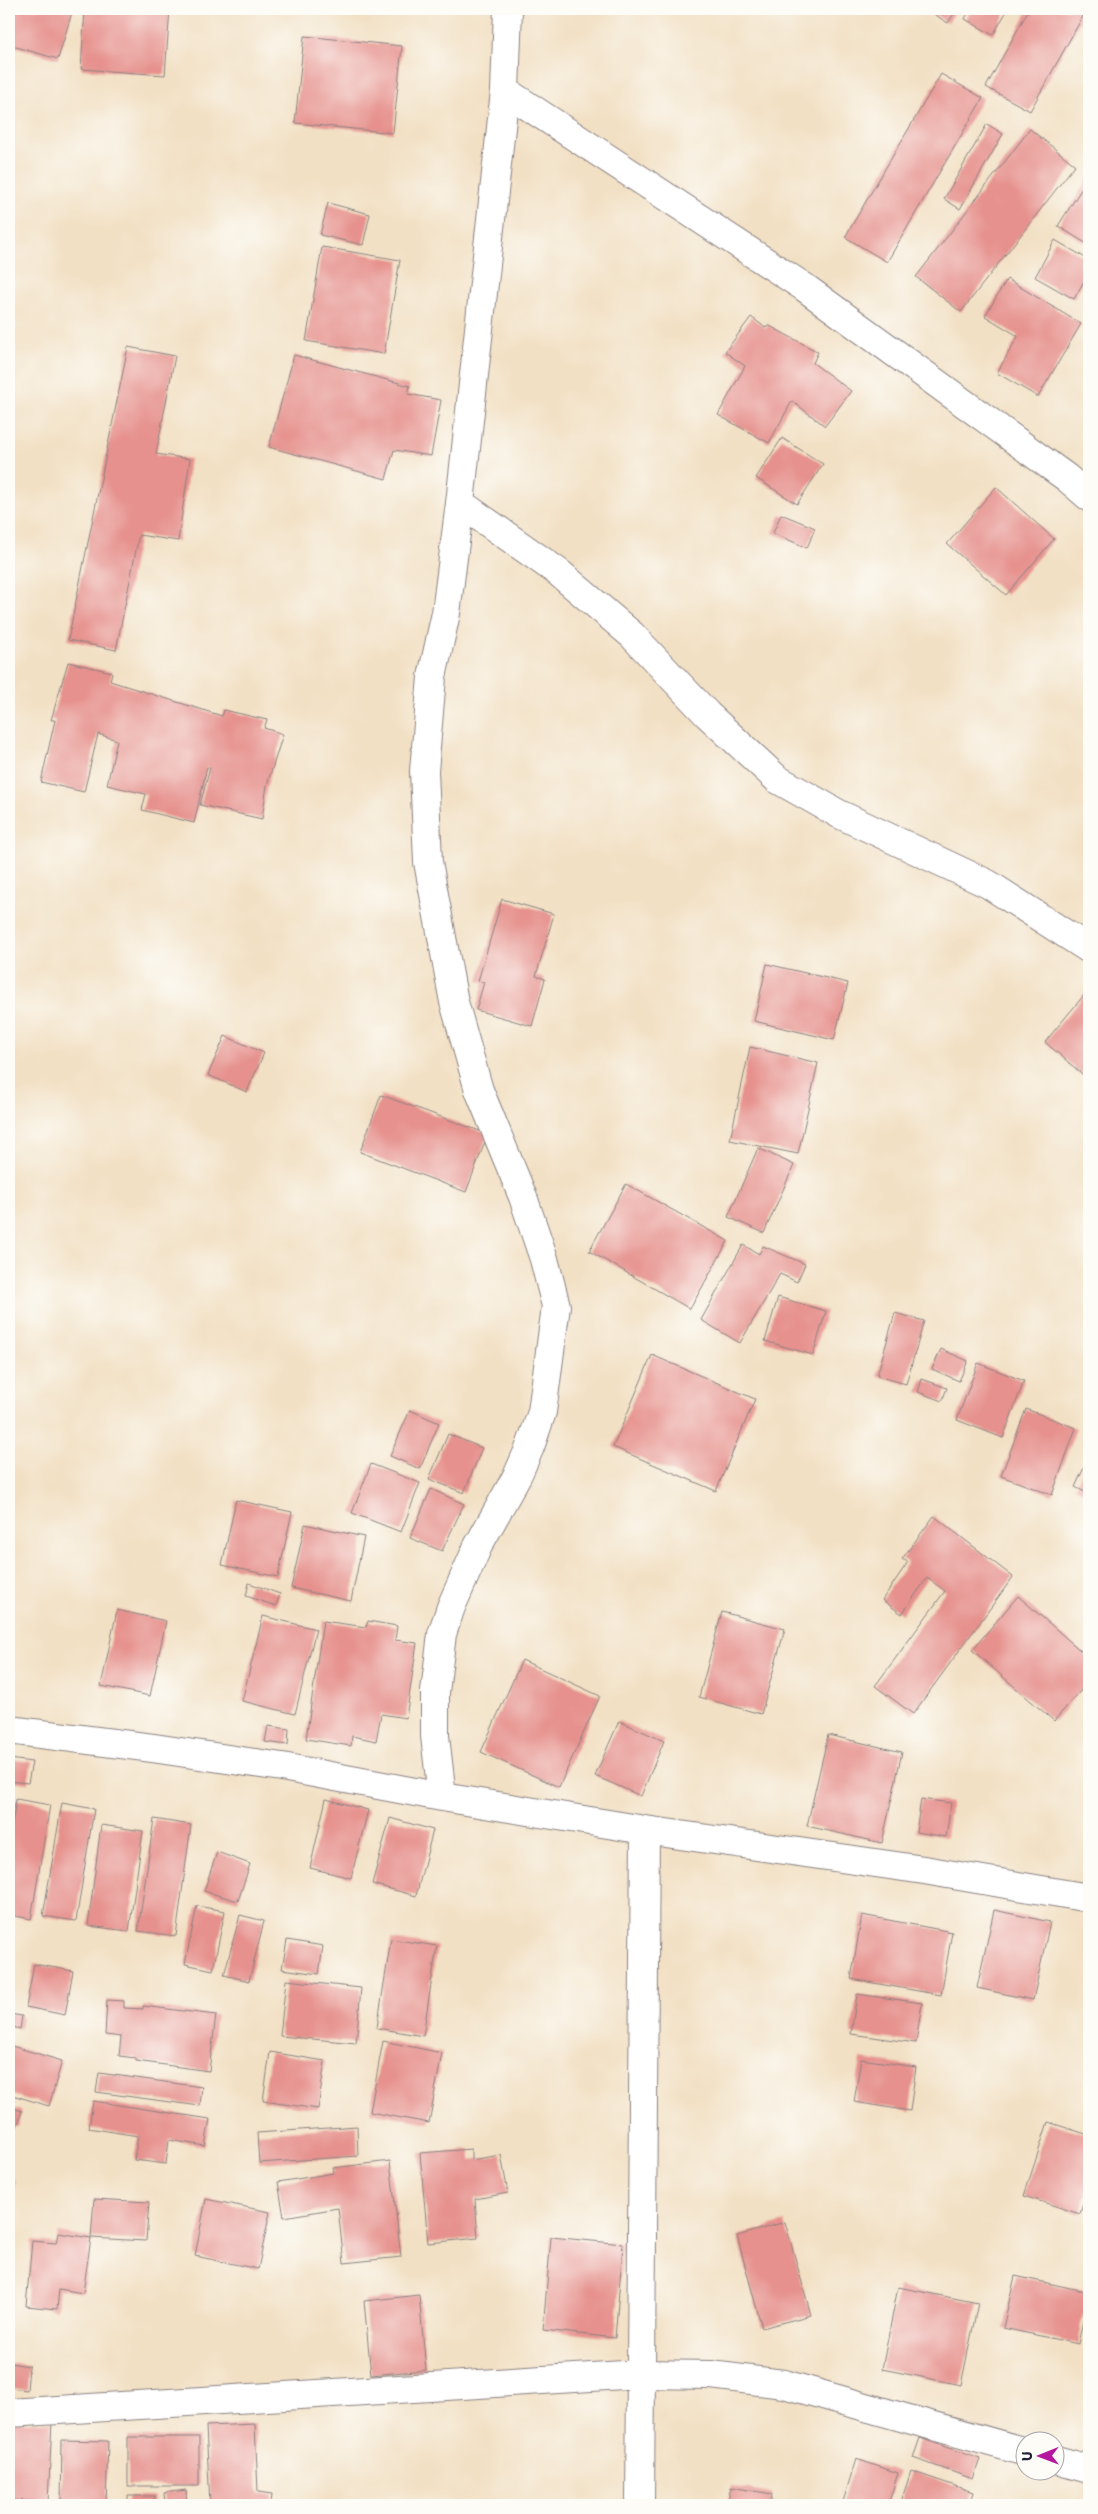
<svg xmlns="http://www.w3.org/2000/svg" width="1098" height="2514" font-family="'Shantell Sans',sans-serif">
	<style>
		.building { fill: #e6918d }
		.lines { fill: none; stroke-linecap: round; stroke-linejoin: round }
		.minor-casing { stroke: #8a8180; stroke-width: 30 }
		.minor { stroke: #fff; stroke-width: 28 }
	</style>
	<rect width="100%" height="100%" fill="#fdfcf7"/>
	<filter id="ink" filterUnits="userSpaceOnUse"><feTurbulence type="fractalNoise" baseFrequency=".02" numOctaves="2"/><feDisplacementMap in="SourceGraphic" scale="10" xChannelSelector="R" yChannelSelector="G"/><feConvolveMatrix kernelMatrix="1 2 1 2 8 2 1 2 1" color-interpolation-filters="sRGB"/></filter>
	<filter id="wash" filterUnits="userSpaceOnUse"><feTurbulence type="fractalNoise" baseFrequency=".0096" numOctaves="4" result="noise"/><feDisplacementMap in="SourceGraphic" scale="20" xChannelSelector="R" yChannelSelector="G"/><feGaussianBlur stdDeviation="1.12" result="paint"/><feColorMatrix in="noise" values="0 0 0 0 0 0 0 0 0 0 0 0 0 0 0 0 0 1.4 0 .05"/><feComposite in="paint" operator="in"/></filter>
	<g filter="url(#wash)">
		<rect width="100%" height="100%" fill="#f2e0c4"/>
		<g id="blocks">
			<!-- building -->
			<path class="building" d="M9 9H73L58 59 9 45Z
				M85 9H170L165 75 81 69Z
				M926 9H957L948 23Z
				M970 9H1008L993 35 965 19Z
				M1029 9H1087L1030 111 986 87Z
				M304 36 402 46 393 133 295 123Z
				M941 74 983 98 887 262 845 237Z
				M987 124 1003 134 960 209 944 199Z
				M1030 129 1075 165 961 312 916 277Z
				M1089 177V240L1087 244 1058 226Z
				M328 203 370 214 363 245 320 235Z
				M1055 240 1089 260V272L1074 299 1035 277Z
				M322 247 400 260 384 354 306 341Z
				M1007 279 1081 324 1038 397 997 373 1018 336 985 316Z
				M751 317 766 328 768 325 818 352 813 363 851 391 825 426 792 401 769 443 718 415 745 366 725 352Z
				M128 347 175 356 156 454 190 459 178 541 139 535 116 650 68 640Z
				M294 355 410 386 408 394 441 400 431 456 394 450 386 479 269 447Z
				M782 438 823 464 797 504 756 478Z
				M996 487 1054 539 1006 595 947 544Z
				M781 514 815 528 807 548 773 533Z
				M68 662 112 672 110 681 222 716 224 710 267 720 264 728 283 734 267 785 262 819 200 805 210 768 207 767 194 823 142 810 146 794 107 785 117 740 98 734 84 792 41 782 55 720H51Z
				M502 899 554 914 536 976 545 979 532 1026 476 1010 484 982 478 981Z
				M767 964 848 983 834 1040 754 1021Z
				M1089 989V1080L1045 1042Z
				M225 1036 264 1053 247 1092 208 1075Z
				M750 1047 818 1063 798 1154 730 1140Z
				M381 1095 488 1134 466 1192 360 1152Z
				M758 1148 794 1165 764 1233 728 1217Z
				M626 1184 728 1241 690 1309 589 1251Z
				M743 1245 759 1254 763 1246 805 1264 797 1282 780 1274 740 1343 701 1320Z
				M778 1297 826 1311 813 1355 765 1341Z
				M895 1313 924 1321 906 1384 877 1376Z
				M941 1349 968 1361 959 1381 932 1369Z
				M652 1355 755 1399 716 1491 613 1447Z
				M978 1363 1024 1381 1003 1438 957 1420Z
				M922 1379 947 1388 942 1401 918 1392Z
				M1026 1409 1076 1428 1052 1495 1001 1476Z
				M410 1410 439 1423 420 1469 390 1456Z
				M448 1434 482 1448 464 1493 429 1479Z
				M1089 1457V1494L1075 1487Z
				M371 1464 420 1483 401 1532 352 1513Z
				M431 1489 464 1504 442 1551 410 1538Z
				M236 1500 292 1512 278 1577 222 1565Z
				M934 1516 1013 1577 913 1714 875 1686 945 1591 927 1578 902 1614 882 1600 908 1562 902 1559Z
				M305 1524 364 1537 351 1601 291 1588Z
				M249 1583 280 1594 276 1606 246 1596Z
				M1018 1596 1089 1658V1681L1054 1721 972 1650Z
				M117 1610 166 1621 150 1696 101 1686Z
				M722 1612 785 1629 761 1714 699 1697Z
				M263 1616 316 1629 295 1714 242 1701Z
				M323 1621 366 1627 368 1621 397 1626 395 1640 417 1643 406 1718 381 1714 376 1741 352 1736 351 1746 306 1739Z
				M522 1660 600 1696 559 1787 481 1752Z
				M619 1721 664 1741 641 1796 595 1776Z
				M268 1726 289 1729 288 1745 265 1742Z
				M828 1735 902 1752 882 1843 807 1826Z
				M9 1759 32 1762 28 1783 9 1781Z
				M16 1799 50 1805 31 1919 9 1915V1845Z
				M326 1799 368 1810 351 1878 310 1868Z
				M921 1799 951 1803 946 1837 916 1832Z
				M62 1803 94 1809 76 1921 43 1916Z
				M390 1818 433 1830 416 1896 372 1884Z
				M154 1819 191 1825 176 1936 138 1931Z
				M101 1825 143 1831 129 1931 88 1926Z
				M217 1852 250 1864 238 1901 204 1891Z
				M197 1906 225 1911 213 1970 185 1964Z
				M994 1910 1050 1922 1033 2000 977 1988Z
				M240 1915 264 1921 249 1981 224 1975Z
				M862 1915 952 1932 941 1995 851 1979Z
				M391 1939 437 1946 423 2036 377 2028Z
				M287 1940 323 1946 319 1974 282 1969Z
				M34 1964 73 1971 65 2015 26 2007Z
				M286 1980 361 1988 356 2043 280 2036Z
				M857 1994 922 2003 916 2043 851 2034Z
				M107 2000 124 2001V2008L143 2009V2006L216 2015 209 2071 136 2061V2058L119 2056 121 2037 105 2035Z
				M9 2014 22 2016 20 2029 9 2026Z
				M383 2041 442 2053 429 2123 370 2112Z
				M12 2046 62 2061 49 2106 9 2094V2056Z
				M270 2052 325 2061 318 2109 263 2101Z
				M861 2059 916 2067 910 2111 854 2102Z
				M99 2073 202 2087 200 2106 96 2092Z
				M93 2101 210 2119 205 2146 169 2140 166 2164 134 2160 138 2136 89 2128Z
				M9 2107 22 2111 17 2127 9 2125Z
				M1048 2122 1089 2135V2184L1080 2214 1024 2196Z
				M357 2126 358 2156 259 2163 257 2133Z
				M471 2149V2160L501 2155 508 2193 475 2199 478 2238 428 2243 420 2153Z
				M390 2161 401 2257 344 2263 338 2208 284 2217 278 2182 334 2173 333 2168Z
				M9 2179 15 2181 9 2201Z
				M94 2199 149 2202 146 2241 91 2238Z
				M206 2199 270 2212 258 2269 195 2256Z
				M785 2222 811 2315 762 2328 737 2236Z
				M58 2233 91 2238 83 2293 59 2289 57 2309 26 2306 32 2241 56 2243Z
				M551 2237 623 2244 615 2338 543 2330Z
				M1015 2276 1089 2292 1078 2344 1003 2328Z
				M898 2287 978 2303 961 2385 882 2369Z
				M419 2295 426 2370 371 2375 364 2301Z
				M9 2363 29 2366 27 2390 9 2388Z
				M9 2421 52 2422 48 2502 9 2500Z
				M255 2424 258 2492 272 2494 271 2505H210L206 2426Z
				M128 2437H199V2486H128Z
				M920 2438 980 2459 973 2479 913 2458Z
				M62 2440 108 2441 106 2505H61Z
				M856 2459 898 2473 888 2505H842Z
				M911 2471 973 2492 969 2505H900Z
				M731 2487 772 2494 770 2505H727Z
				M186 2490 187 2505H165L164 2493Z
				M128 2496H155L154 2505H128Z"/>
		</g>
	</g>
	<g filter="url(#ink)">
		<use href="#blocks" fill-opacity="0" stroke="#8a8180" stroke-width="1"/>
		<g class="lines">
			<defs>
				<path id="minor" d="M505 91 804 287 1067 478 1089 497
					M460 503 558 572 632 635 708 715 777 779 839 814 988 884 1089 949
					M9 1730 153 1748 282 1767 442 1797 645 1830 924 1870 1089 1898
					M442 1797 435 1736V1692L442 1634 451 1607 478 1546 518 1474 530 1447 542 1412 556 1306 544 1259 523 1197 479 1090 454 1002 428 862 424 771 432 677 446 613 460 503 505 91 508 9
					M9 2413 640 2374 711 2375 784 2384 1026 2452
					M1056 2460 1089 2469
					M640 2505 645 1830"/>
			</defs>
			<!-- minor casing -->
			<use href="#minor" class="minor-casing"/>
			<!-- minor -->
			<use href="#minor" class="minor"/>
		</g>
	</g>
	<!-- margin -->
	<rect width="1098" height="2514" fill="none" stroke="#fdfcf7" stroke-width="30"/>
	<!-- north arrow -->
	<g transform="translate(1040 2456) rotate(269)"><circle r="24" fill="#fdfcf7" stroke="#a5a5ac"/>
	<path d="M0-4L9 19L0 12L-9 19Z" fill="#b5179e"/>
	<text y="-8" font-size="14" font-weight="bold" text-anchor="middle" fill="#22223b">U</text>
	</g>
</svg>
